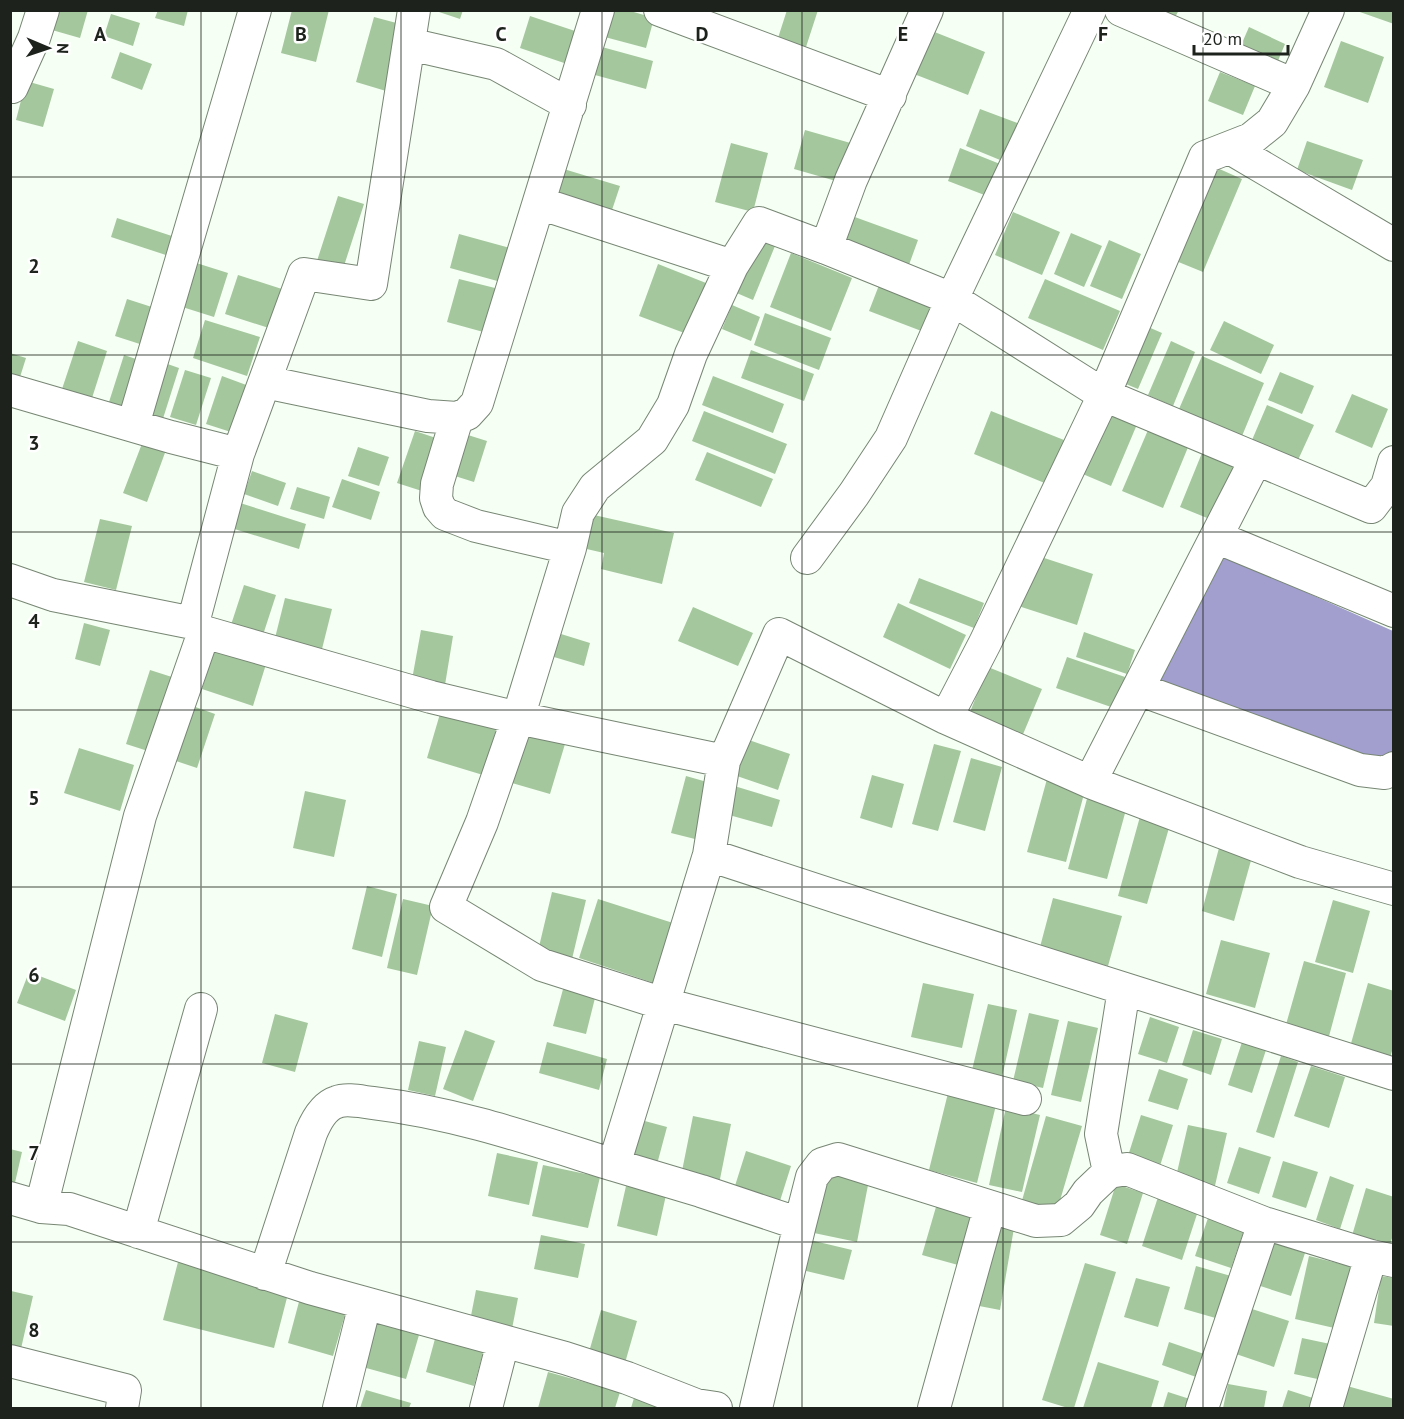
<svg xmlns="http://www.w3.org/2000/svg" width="1404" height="1419" font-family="'PT Sans',sans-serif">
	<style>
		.water { fill: #a29ece }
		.building { fill: #a4c79e }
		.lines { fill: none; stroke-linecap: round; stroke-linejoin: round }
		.minor-casing { stroke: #778674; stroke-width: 34 }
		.minor { stroke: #fff; stroke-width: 32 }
		.grid { fill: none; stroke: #1d231c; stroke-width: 1.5; stroke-opacity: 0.55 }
		.grid-label { font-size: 20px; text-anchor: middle; font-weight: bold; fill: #1d231c; stroke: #fff; stroke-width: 5; stroke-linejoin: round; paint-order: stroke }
	</style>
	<rect width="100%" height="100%" fill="#f5fff3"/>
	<!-- water -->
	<path class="water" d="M1220 554 1393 631V765L1157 685Z"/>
	<!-- building -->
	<path class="building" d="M57 10H88L80 38 52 30Z
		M158 10H188L184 26 155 18Z
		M292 10H329L316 62 281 53Z
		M433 10H463L460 19Z
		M608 10H627L654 18 646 48 601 36Z
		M787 10H818L806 47 778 38Z
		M1158 10H1179L1174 19Z
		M1357 10H1394V24L1357 11Z
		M111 14 140 23 133 46 104 36Z
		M530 16 578 32 567 64 520 48Z
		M374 17 404 25 386 91 356 82Z
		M1249 27 1285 44 1275 68 1239 50Z
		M932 31 985 52 968 95 914 74Z
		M1341 41 1384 57 1368 103 1324 87Z
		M591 44 653 61 646 89 584 72Z
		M120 52 152 64 142 90 111 78Z
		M1220 72 1255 86 1243 115 1208 101Z
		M26 81 54 89 43 127 16 120Z
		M980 109 1020 124 1005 162 966 146Z
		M805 130 854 144 843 183 794 169Z
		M1307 141 1363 160 1352 190 1297 170Z
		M731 143 768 153 753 212 715 202Z
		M960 148 1000 164 987 196 948 181Z
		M557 167 620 186 611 213 549 193Z
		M1215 167 1242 179 1203 272 1176 261Z
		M338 196 364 204 342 272 316 264Z
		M1013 212 1060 232 1042 275 995 255Z
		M852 216 918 240 906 273 840 250Z
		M117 218 181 239 175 258 111 237Z
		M1071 233 1102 246 1084 287 1054 274Z
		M459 234 510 248 501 282 450 268Z
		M747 234 775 246 753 300 725 288Z
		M1109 240 1141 254 1122 299 1090 286Z
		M791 253 852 278 831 331 770 307Z
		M190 261 228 273 214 317 176 305Z
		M658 264 706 283 687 334 639 316Z
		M238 275 285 290 272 329 225 314Z
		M459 279 499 289 487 333 447 322Z
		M1045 279 1120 311 1103 350 1028 318Z
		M881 280 936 300 924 332 869 311Z
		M127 299 158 309 146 346 115 336Z
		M732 305 760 317 751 341 722 329Z
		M765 313 831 338 819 370 754 345Z
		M205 320 260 337 247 376 193 358Z
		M1224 321 1274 345 1261 374 1210 350Z
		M1139 323 1162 333 1138 389 1116 380Z
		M78 341 107 351 92 398 62 389Z
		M1171 341 1195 352 1173 406 1148 395Z
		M751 350 814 374 804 401 741 378Z
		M10 353 26 358 20 377 10 374Z
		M124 355 142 361 127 408 109 402Z
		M1202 356 1264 383 1242 436 1179 409Z
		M156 360 179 368 160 428 136 420Z
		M185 370 211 378 196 425 170 417Z
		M1280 372 1314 386 1302 414 1268 400Z
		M222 376 249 386 234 433 206 424Z
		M713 376 784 404 773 433 702 405Z
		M1352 394 1388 409 1372 448 1335 432Z
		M1267 405 1314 425 1298 460 1252 440Z
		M1105 408 1138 422 1111 486 1078 472Z
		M704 411 787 444 775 474 692 441Z
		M991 411 1064 440 1047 484 974 454Z
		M1151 423 1191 440 1163 508 1122 491Z
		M452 430 487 441 474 482 439 471Z
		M415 431 442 440 425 492 397 483Z
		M143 441 166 450 147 502 123 493Z
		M358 447 389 457 379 486 348 476Z
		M1204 448 1241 464 1217 522 1180 507Z
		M707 452 773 479 761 507 695 480Z
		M252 471 286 483 278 506 244 494Z
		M342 479 380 492 371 520 332 507Z
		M297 487 330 497 324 519 290 509Z
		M237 502 306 524 299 549 228 527Z
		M585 513 674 533 662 584 601 569 604 553 578 547Z
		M100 519 132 526 116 590 84 582Z
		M1032 554 1093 574 1077 625 1015 605Z
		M919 578 984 603 974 628 909 603Z
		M244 585 276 595 261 641 229 631Z
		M285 598 332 609 320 657 273 646Z
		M898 603 966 635 950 669 883 637Z
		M693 607 753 633 738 666 678 641Z
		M84 623 110 630 100 666 75 659Z
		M421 630 453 636 444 691 411 685Z
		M1084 632 1135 650 1127 674 1076 657Z
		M561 634 590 643 584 666 554 657Z
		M216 645 267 661 253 706 202 689Z
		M1067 657 1125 677 1114 708 1056 688Z
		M988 667 1042 689 1021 739 968 717Z
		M150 670 175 678 151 752 126 744Z
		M187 704 215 714 197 768 170 759Z
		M442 707 498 723 483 775 427 758Z
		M527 733 565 744 550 794 512 783Z
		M746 739 790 754 778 790 734 775Z
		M934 744 961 751 938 831 912 824Z
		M79 748 134 765 120 811 64 793Z
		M971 758 1002 767 985 831 953 822Z
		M872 775 904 784 892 828 860 818Z
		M686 776 714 784 699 840 671 833Z
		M1047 779 1085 790 1066 862 1027 852Z
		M731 785 780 800 772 827 722 813Z
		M305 791 346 800 334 857 293 848Z
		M1088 795 1127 806 1107 879 1068 869Z
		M1141 813 1171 821 1147 904 1118 896Z
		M1219 848 1252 857 1234 921 1202 911Z
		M367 886 397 894 382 957 352 949Z
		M552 892 586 900 572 959 538 951Z
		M1053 898 1122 916 1108 966 1040 947Z
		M403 899 433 906 417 975 387 968Z
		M598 899 673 923 654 983 579 958Z
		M1333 900 1370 911 1353 973 1315 962Z
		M1221 940 1270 953 1255 1008 1206 994Z
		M1304 961 1346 973 1328 1040 1285 1028Z
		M29 972 76 990 65 1021 17 1003Z
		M565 982 597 990 586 1034 553 1026Z
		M923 983 974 994 962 1048 911 1037Z
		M1368 983 1394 991V1044L1390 1058 1350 1047Z
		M988 1004 1017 1010 1002 1077 972 1070Z
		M1029 1013 1059 1020 1043 1088 1013 1081Z
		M275 1014 308 1023 295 1072 262 1063Z
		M1150 1017 1179 1027 1167 1063 1138 1054Z
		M1068 1021 1098 1028 1081 1102 1051 1095Z
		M465 1030 495 1041 473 1101 443 1089Z
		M1193 1030 1222 1039 1211 1075 1182 1065Z
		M419 1041 446 1047 435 1096 408 1090Z
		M547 1042 607 1059 599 1090 539 1073Z
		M1242 1042 1266 1050 1252 1093 1228 1085Z
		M1281 1056 1298 1062 1274 1138 1256 1132Z
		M1311 1066 1345 1077 1329 1128 1294 1116Z
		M1159 1069 1188 1079 1178 1110 1148 1101Z
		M949 1089 997 1101 977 1183 929 1170Z
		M1006 1107 1040 1115 1022 1192 989 1185Z
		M1141 1115 1173 1125 1159 1169 1127 1159Z
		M693 1116 731 1124 718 1189 680 1181Z
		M1046 1116 1082 1126 1056 1214 1021 1204Z
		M630 1117 667 1127 656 1168 619 1158Z
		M1188 1125 1227 1133 1214 1190 1175 1181Z
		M1239 1147 1271 1157 1259 1194 1227 1183Z
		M10 1149 22 1152 14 1187 10 1186Z
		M746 1151 791 1166 779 1204 734 1189Z
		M497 1153 538 1162 529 1205 488 1196Z
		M1283 1161 1318 1172 1306 1208 1272 1197Z
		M543 1165 600 1177 588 1228 532 1216Z
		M827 1171 869 1180 857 1242 814 1233Z
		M1330 1176 1354 1185 1340 1229 1316 1220Z
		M1116 1184 1143 1193 1127 1244 1100 1235Z
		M626 1186 666 1195 657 1236 617 1226Z
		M1366 1188 1394 1197V1232L1388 1251 1351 1239Z
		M1159 1194 1199 1208 1182 1260 1142 1246Z
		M938 1200 973 1210 958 1265 922 1255Z
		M1209 1215 1245 1227 1231 1268 1195 1256Z
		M988 1224 1014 1228 1000 1310 974 1305Z
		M541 1235 585 1244 578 1278 534 1269Z
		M810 1240 852 1250 844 1280 802 1270Z
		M1265 1240 1305 1253 1291 1296 1251 1283Z
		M1309 1256 1357 1268 1343 1330 1295 1319Z
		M178 1262 289 1290 274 1348 163 1320Z
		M1085 1263 1116 1272 1074 1408H1068L1042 1400Z
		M1196 1266 1231 1276 1219 1319 1184 1309Z
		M1381 1276 1394 1278V1326L1374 1323Z
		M1136 1278 1170 1287 1158 1327 1124 1317Z
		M476 1290 518 1298 511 1334 469 1326Z
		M11 1291 33 1296 20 1353 10 1351Z
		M300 1298 346 1311 333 1356 288 1343Z
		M1252 1309 1289 1321 1274 1367 1236 1354Z
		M601 1310 637 1321 623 1370 587 1359Z
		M372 1322 419 1335 406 1379 359 1366Z
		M436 1335 484 1349 474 1386 426 1372Z
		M1302 1338 1335 1345 1327 1381 1294 1374Z
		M1169 1342 1207 1355 1199 1378 1162 1365Z
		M1098 1362 1159 1381 1151 1408H1083Z
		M548 1372 620 1392 615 1408H538Z
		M1228 1384 1267 1391 1264 1408H1223Z
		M1347 1386 1394 1399V1408H1341Z
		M366 1390 411 1403 409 1408H360Z
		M1288 1390 1319 1400 1317 1408H1282Z
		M1168 1392 1196 1401 1194 1408H1163Z
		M634 1398 670 1408H631Z"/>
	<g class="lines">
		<defs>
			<path id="minor" d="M660 10 890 96
				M1121 10 1294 85 1328 10
				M409 44 496 64 570 105
				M10 86 12 87 34 38 43 10
				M1230 148 1394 245
				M539 203 732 266
				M826 248 952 299 1104 395 1205 157 1251 139 1272 122 1294 85
				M265 382 428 416 457 418 467 414 477 403 598 10
				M10 390 171 437 238 454
				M457 418 437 484 436 498 439 507 445 514 476 526 570 548
				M133 425 255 10
				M1394 462 1387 486 1371 507 1104 395 985 643 946 718 1090 782 1300 862 1394 889
				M1216 537 1394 611
				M807 558 854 494 891 438 952 299 1090 10
				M10 580 53 595 193 623
				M204 632 193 623 238 454 304 274 371 284 414 10
				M1138 689 1360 770 1385 773 1394 768
				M724 761 518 718 482 822 446 907 542 965 664 1004 1025 1099
				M1090 782 1256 459
				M709 855 932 928 1394 1074
				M1109 1172 1101 1134 1124 989
				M10 1198 41 1207 69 1209 310 1288 565 1358 627 1378 696 1405 716 1408
				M41 1207 140 816 204 632 431 697 518 718 570 548 578 513 595 487 652 440 673 405 691 354 732 266 759 223 826 248 851 180 927 10
				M800 1224 812 1177 822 1164 838 1159 1036 1221 1061 1220 1079 1205 1088 1192 1109 1172 1127 1169 1264 1223
				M138 1232 201 1009
				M265 1274 311 1133C316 1121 324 1106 337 1102 347 1098 363 1102 373 1103 457 1113 534 1140 614 1165
				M10 1361 125 1390 122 1408
				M339 1408 365 1304
				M486 1408 503 1342
				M756 1408 800 1224 701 1191 614 1165 709 855 724 761 779 634 946 718
				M934 1408 990 1207
				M1202 1408 1264 1223 1371 1256 1394 1261
				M1326 1408 1371 1256"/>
		</defs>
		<!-- minor casing -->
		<use href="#minor" class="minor-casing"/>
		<!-- minor -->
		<use href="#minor" class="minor"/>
	</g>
	<!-- grid -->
	<path class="grid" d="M201 10V1408M401 10V1408M602 10V1408M802 10V1408M1003 10V1408M1203 10V1408M10 177H1394M10 355H1394M10 532H1394M10 710H1394M10 887H1394M10 1064H1394M10 1242H1394"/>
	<g class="grid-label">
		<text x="100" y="41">A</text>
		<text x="301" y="41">B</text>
		<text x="501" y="41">C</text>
		<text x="702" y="41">D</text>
		<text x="903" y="41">E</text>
		<text x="1103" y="41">F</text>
		<text x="34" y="273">2</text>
		<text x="34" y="450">3</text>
		<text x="34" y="628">4</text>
		<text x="34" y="805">5</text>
		<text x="34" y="982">6</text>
		<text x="34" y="1160">7</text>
		<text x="34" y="1337">8</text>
	</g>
	<!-- border -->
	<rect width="1404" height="1419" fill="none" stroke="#1d231c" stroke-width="24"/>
	<!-- north arrow -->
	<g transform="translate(48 48) rotate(92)" stroke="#ffffff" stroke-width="4.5" paint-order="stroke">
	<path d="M0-4.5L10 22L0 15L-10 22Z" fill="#1d231c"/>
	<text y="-9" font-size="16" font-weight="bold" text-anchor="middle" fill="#1d231c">N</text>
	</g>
	<!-- scale -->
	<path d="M1194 45v9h94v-9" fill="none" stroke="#1d231c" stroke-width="3"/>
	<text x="1203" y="45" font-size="18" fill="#1d231c" stroke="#ffffff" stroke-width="4.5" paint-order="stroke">20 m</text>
</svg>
